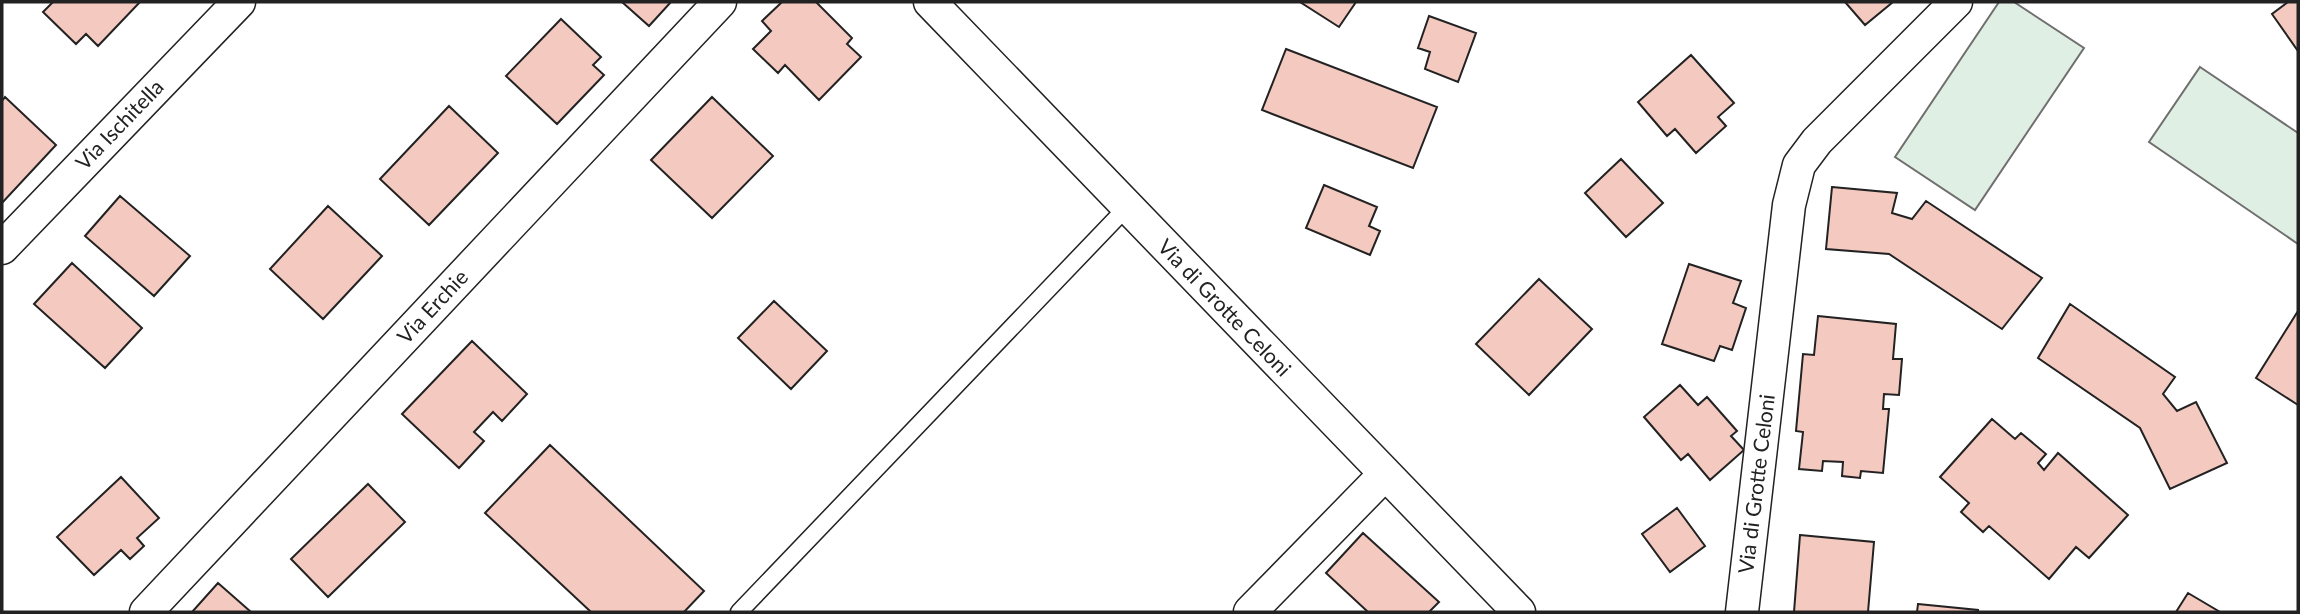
<svg xmlns="http://www.w3.org/2000/svg" width="2300" height="614" font-family="Lato,sans-serif">
	<style>
		.green { fill: #e0efe3; stroke: #6f6f6f; stroke-width: 2 }
		.building { fill: #f3c9c0; stroke: #222; stroke-width: 2 }
		.lines { fill: none; stroke-linecap: round; stroke-linejoin: round }
		.lane-casing { stroke: #222; stroke-width: 19 }
		.street-casing { stroke: #222; stroke-width: 35 }
		.lane { stroke: #fff; stroke-width: 16 }
		.street { stroke: #fff; stroke-width: 32 }
		.labels { text-anchor: middle; stroke-width: 5; stroke-linejoin: round; paint-order: stroke }
		.street-label { font-size: 21px; fill: #222; stroke: #fff }
	</style>
	<rect width="100%" height="100%" fill="#fff"/>
	<!-- green -->
	<path class="green" d="M1999 2H2014L2084 48 1975 210 1895 157Z
		M2200 67 2298 133V244L2149 142Z"/>
	<!-- building -->
	<path class="building" d="M53 2H140L98 46 86 34 76 44 43 12Z
		M622 2H671L649 26Z
		M782 2H816L852 38 847 44 861 57 819 100 785 65 778 73 753 49 771 31 762 21Z
		M1300 2H1356L1339 27Z
		M1845 2H1893L1865 25Z
		M2288 2H2298V51L2272 14Z
		M1429 16 1476 33 1458 82 1425 69 1430 52 1418 48Z
		M561 19 601 57 593 65 604 75 557 124 506 76Z
		M1286 49 1437 107 1413 168 1262 110Z
		M1691 55 1734 103 1718 117 1726 126 1696 153 1675 129 1667 136 1638 102Z
		M5 97 56 145 2 203V101Z
		M712 97 773 156 712 218 651 160Z
		M449 106 498 153 429 225 380 179Z
		M1621 159 1663 203 1626 237 1585 193Z
		M1324 185 1377 207 1369 226 1380 231 1370 255 1306 228Z
		M1832 187 1897 193 1892 213 1912 219 1926 201 2042 278 2002 329 1889 254 1826 249Z
		M120 196 190 256 154 296 85 236Z
		M328 206 382 256 323 319 270 269Z
		M72 263 142 328 105 368 34 304Z
		M1689 264 1741 281 1733 303 1746 308 1732 350 1720 346 1714 361 1662 344Z
		M1539 279 1592 329 1529 395 1476 344Z
		M774 301 827 351 791 389 738 338Z
		M2070 304 2175 377 2163 394 2177 411 2196 402 2227 463 2170 489 2140 428 2038 358Z
		M2298 311V405L2256 378Z
		M1818 316 1896 324 1893 359H1902L1899 395 1884 394 1883 409H1889L1883 473 1861 471 1860 478 1842 476 1843 462 1823 461 1822 471 1799 469 1803 432 1796 431 1803 354 1814 355Z
		M472 341 527 394 502 421 493 412 474 432 484 441 459 468 402 414Z
		M1680 385 1698 405 1707 397 1737 431 1731 436 1744 450 1710 480 1688 454 1681 460 1644 417Z
		M1992 419 2015 439 2021 433 2046 454 2038 463 2044 470 2058 453 2128 515 2089 558 2076 547 2049 579 1989 526 1983 532 1961 512 1969 503 1940 477Z
		M550 445 704 591 684 612H591L485 513Z
		M121 477 159 518 137 538 144 546 130 559 121 550 94 575 57 537Z
		M368 484 405 522 328 597 291 559Z
		M1677 508 1705 546 1670 572 1642 534Z
		M1363 533 1439 602 1429 612H1368L1326 573Z
		M1800 535 1874 542 1868 612H1794Z
		M218 583 251 612H192Z
		M2188 593 2220 612H2176Z
		M1918 604 1978 610V612H1917Z"/>
	<g class="lines">
		<defs>
			<path id="lane" d="M739 612 1127 207"/>
			<path id="street" d="M930 2 1519 612
				M2 248 239 2
				M146 612 720 2
				M1250 612 1384 475
				M1742 612 1789 205 1799 165 1817 141 1956 2"/>
		</defs>
		<!-- lane casing -->
		<use href="#lane" class="lane-casing"/>
		<!-- street casing -->
		<use href="#street" class="street-casing"/>
		<!-- lane -->
		<use href="#lane" class="lane"/>
		<!-- street -->
		<use href="#street" class="street"/>
	</g>
	<g class="labels">
		<!-- street labels -->
		<g class="street-label">
			<text transform="translate(120 125) rotate(-46)" y="7">Via Ischitella</text>
			<text transform="translate(433 307) rotate(-47)" y="7">Via Erchie</text>
			<text transform="translate(1224 308) rotate(46)" y="7">Via di Grotte Celoni</text>
			<text transform="translate(1757 484) rotate(-83)" y="7">Via di Grotte Celoni</text>
		</g>
	</g>
	<!-- border -->
	<rect width="2300" height="614" fill="none" stroke="#222222" stroke-width="7"/>
</svg>
